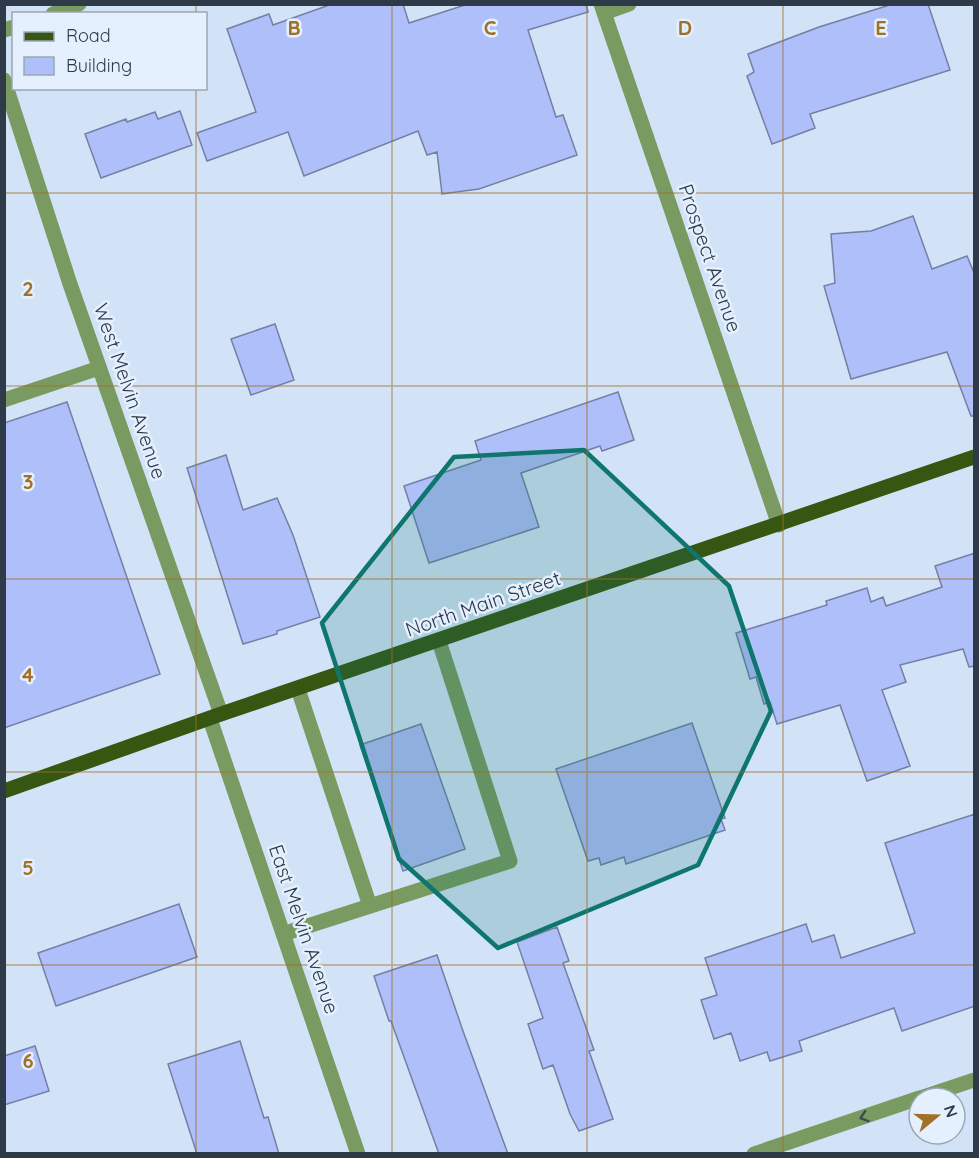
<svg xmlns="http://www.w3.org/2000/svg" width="979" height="1158" font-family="Quicksand,sans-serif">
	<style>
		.building { fill: #afbffa; stroke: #757fa4; stroke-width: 1.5 }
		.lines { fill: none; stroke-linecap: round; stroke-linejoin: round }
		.minor { stroke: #799a60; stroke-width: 15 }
		.major { stroke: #355712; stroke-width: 15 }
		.oneway { stroke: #3e4d4d }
		.marked { fill: #0f766e; fill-opacity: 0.2; stroke: #0f766e; stroke-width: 4.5; stroke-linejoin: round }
		.grid { fill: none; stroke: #a26f26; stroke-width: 1.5; stroke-opacity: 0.55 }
		.labels { text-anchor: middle; stroke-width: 5; stroke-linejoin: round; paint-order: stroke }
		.street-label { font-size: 20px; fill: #2f3a48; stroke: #e4f0fe }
		.grid-label { font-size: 20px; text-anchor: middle; font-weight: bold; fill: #a26f26; stroke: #e4f0fe; stroke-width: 5; stroke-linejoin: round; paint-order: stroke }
	</style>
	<rect width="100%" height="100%" fill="#d2e3f8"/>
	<!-- building -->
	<path class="building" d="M332 4H403L409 23 468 4H586L588 12 528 30 556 117 563 115 577 155 479 189 442 194 437 152 427 155 418 131 304 176 288 132 207 161 197 133 256 112 227 29 269 14 273 25Z
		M893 4H928L950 70 810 114 815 128 772 144 747 76 754 72 748 54 819 27Z
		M180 111 192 145 101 178 85 134 126 119 127 122 155 112 158 119Z
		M913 216 932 269 967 256 975 275V416H971L947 352 851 379 824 286 835 283 831 234 871 231Z
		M275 324 294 380 251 395 231 339Z
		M618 392 634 440 602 451 600 446 521 473 539 527 429 563 404 486 481 460 475 441Z
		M67 402 160 674 4 728V423Z
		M226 455 243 510 277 498 293 535 320 617 277 631V634L243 644 187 468Z
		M975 553V666L969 667 963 649 900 665 906 682 882 690 910 766 867 781 840 705 777 724 770 702 764 704 756 677 750 679 736 633 827 605 826 601 867 588 871 602 883 597 886 606 942 587 935 566Z
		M692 723 725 818 721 819 725 830 626 864 624 857 601 865 599 858 588 861 556 769Z
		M421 724 465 849 403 871 360 745Z
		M975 814V1006L902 1031 894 1008 799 1041 802 1051 770 1061 767 1052 740 1061 731 1033 714 1039 701 1000 717 995 705 958 806 924 812 942 834 935 841 958 915 933 885 843Z
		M179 904 197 957 56 1006 38 953Z
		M557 927 569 961 563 963 594 1050 589 1051 613 1119 579 1131 570 1114 553 1065 543 1069 528 1024 543 1018 517 942Z
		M437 955 463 1031 508 1154H439L391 1021H389L374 976Z
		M240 1041 264 1118 268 1117 279 1154H197L168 1064Z
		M35 1046 49 1091 4 1105V1056Z"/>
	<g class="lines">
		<!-- minor -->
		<path class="minor" d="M601 4 779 525
			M604 13 629 4
			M53 14 79 4
			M4 30 14 27
			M4 80 70 284 221 714
			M4 400 99 368
			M298 689 370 906
			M210 719 358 1154
			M283 934 510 861 439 641
			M920 1098 974 1080
			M754 1154 919 1098"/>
		<!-- major -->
		<path class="major" d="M4 791 221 714 974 457"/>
	</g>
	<!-- one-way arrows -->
	<defs><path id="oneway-chevron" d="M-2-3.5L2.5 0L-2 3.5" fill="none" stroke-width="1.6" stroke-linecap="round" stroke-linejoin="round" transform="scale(1.5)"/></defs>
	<use class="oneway" href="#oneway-chevron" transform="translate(864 1117) rotate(162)"/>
	<!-- marked area -->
	<path class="marked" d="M584 450 729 586 771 711 698 865 498 948 399 859 322 623 454 457Z"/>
	<!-- grid -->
	<path class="grid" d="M196 4V14M392 4V1154M587 4V1154M783 4V1154M196 88V1154M4 193H974M4 386H974M4 579H974M4 772H974M4 965H974"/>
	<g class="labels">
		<!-- street labels -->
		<g class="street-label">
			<text transform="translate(710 258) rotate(71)" y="7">Prospect Avenue</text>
			<text transform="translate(130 391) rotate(71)" y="7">West Melvin Avenue</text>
			<text transform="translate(483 604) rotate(-19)" y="7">North Main Street</text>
			<text transform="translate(304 929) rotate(71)" y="7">East Melvin Avenue</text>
		</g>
	</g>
	<g class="grid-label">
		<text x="294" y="35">B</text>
		<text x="490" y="35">C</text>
		<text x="685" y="35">D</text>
		<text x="881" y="35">E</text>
		<text x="28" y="296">2</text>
		<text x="28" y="489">3</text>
		<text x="28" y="682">4</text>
		<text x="28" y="875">5</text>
		<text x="28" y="1068">6</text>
	</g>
	<!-- border -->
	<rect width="979" height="1158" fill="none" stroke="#2f3a48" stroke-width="12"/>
	<!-- legend -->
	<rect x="12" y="12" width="195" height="78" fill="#e4f0fe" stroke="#9ca7b5" stroke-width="1.5"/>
	<rect x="24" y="32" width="30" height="9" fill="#355712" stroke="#9ca7b5" stroke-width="1.5"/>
	<text x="66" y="42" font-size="18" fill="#2f3a48">Road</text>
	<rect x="24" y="57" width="30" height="18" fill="#afbffa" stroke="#9ca7b5" stroke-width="1.5"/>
	<text x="66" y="72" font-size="18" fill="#2f3a48">Building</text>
	<!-- north arrow -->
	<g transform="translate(937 1116) rotate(71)"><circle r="28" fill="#e4f0fe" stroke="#9ca7b5" stroke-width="1.5"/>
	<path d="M0-4.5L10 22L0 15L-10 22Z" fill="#a26f26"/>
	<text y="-9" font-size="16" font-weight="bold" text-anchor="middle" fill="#2f3a48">N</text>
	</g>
</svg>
